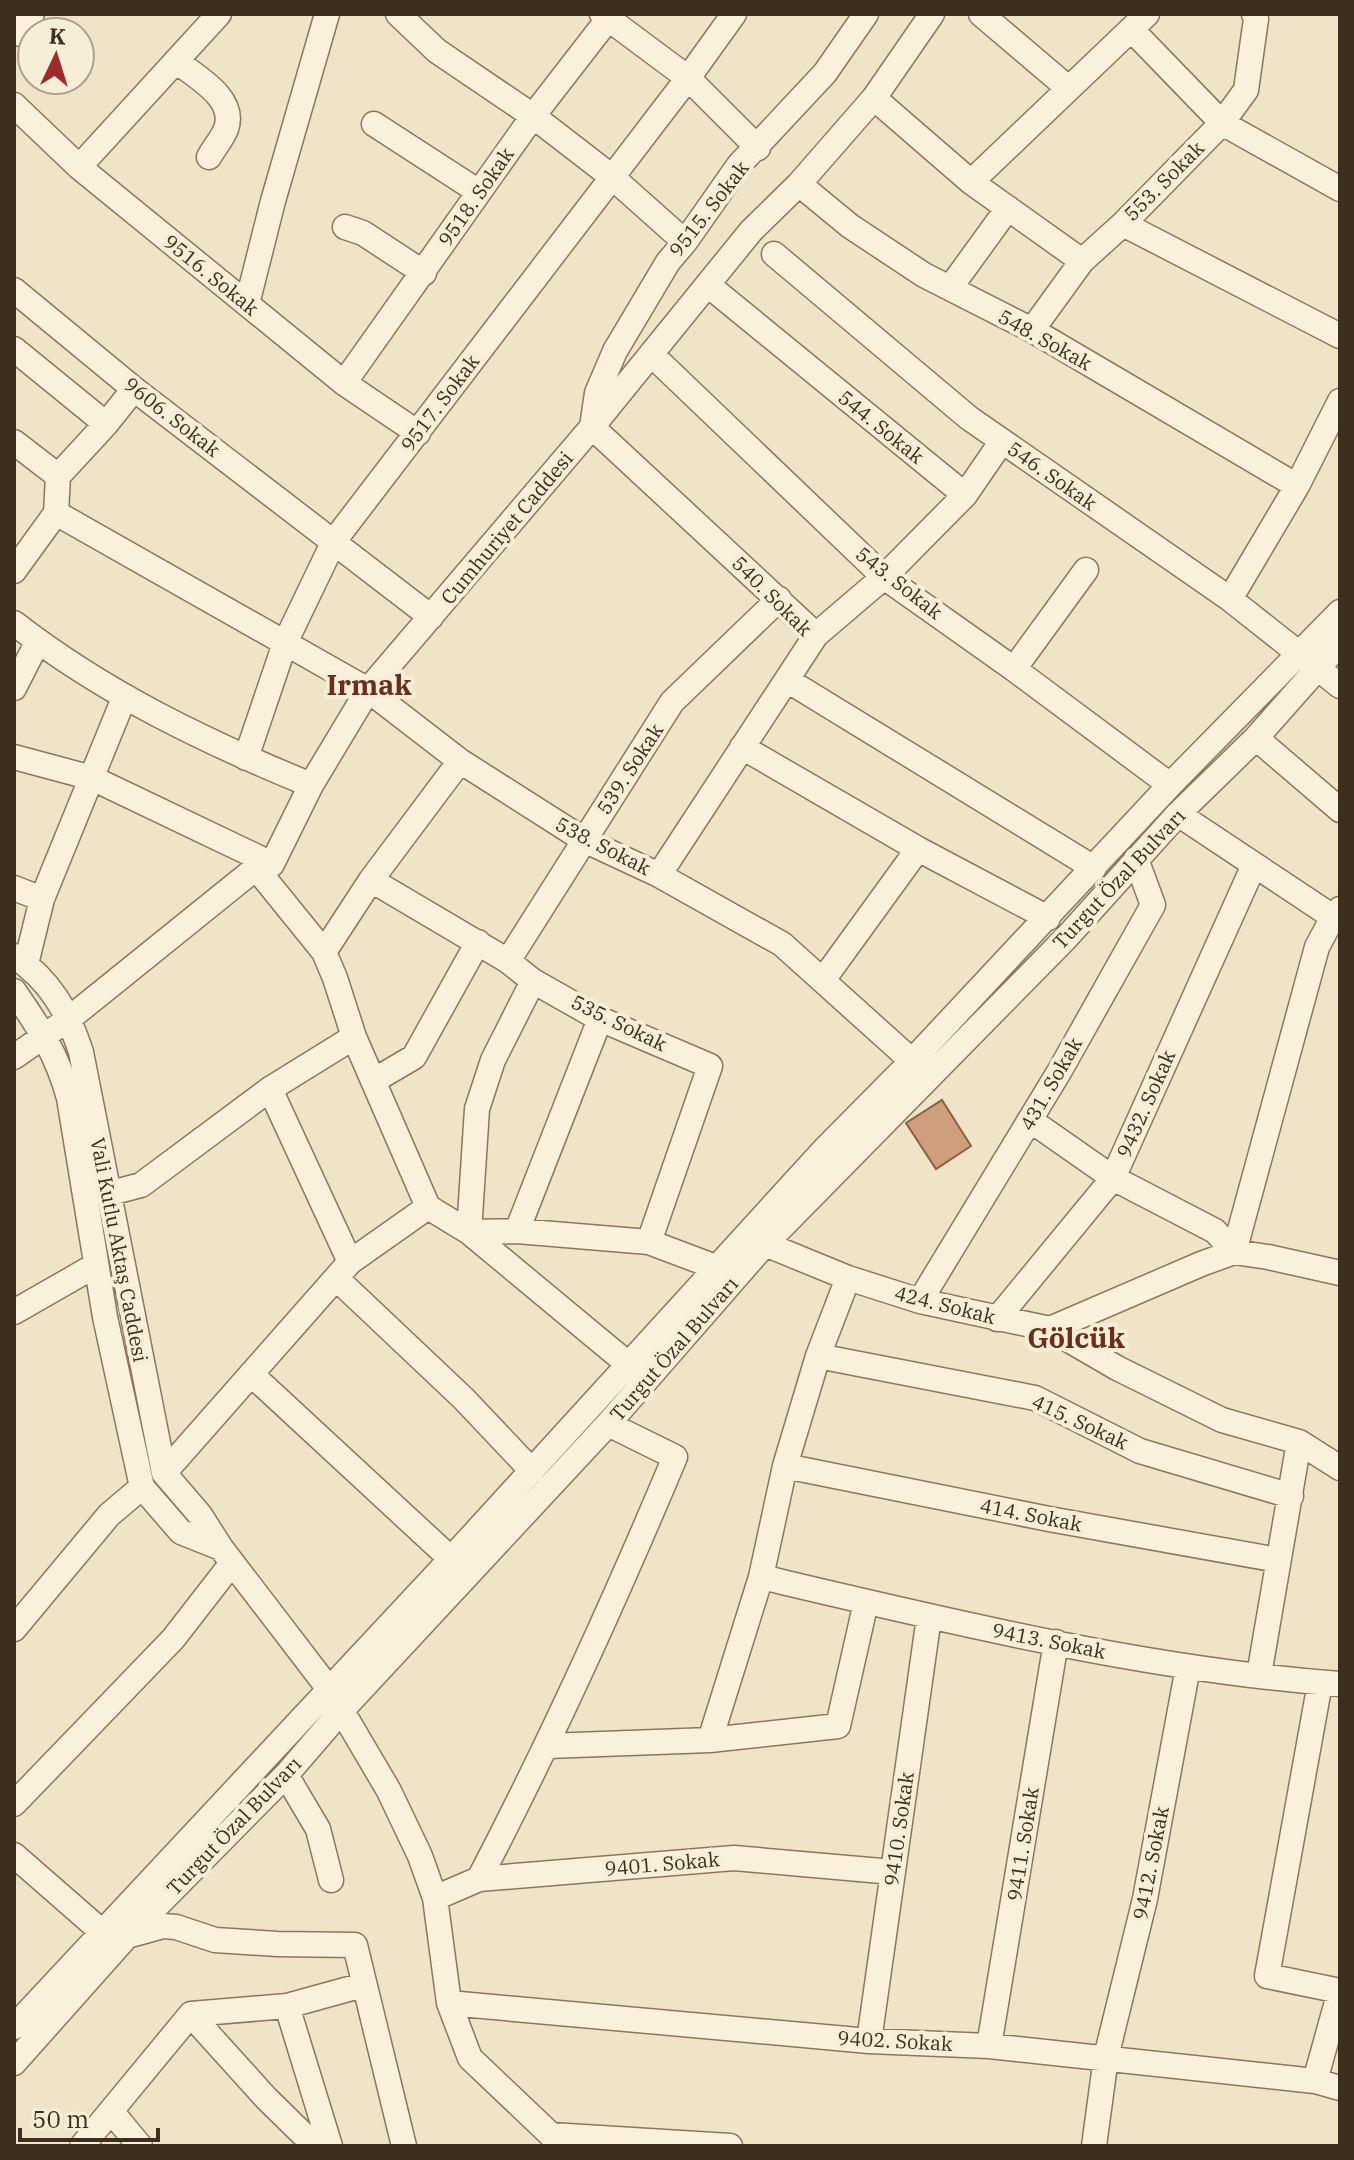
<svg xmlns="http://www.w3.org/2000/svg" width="1354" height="2160" font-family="'IBM Plex Serif',serif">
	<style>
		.building { fill: #cf9f7d; stroke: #8d5f41; stroke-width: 2 }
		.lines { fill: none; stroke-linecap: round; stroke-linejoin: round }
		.minor-casing { stroke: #8d765c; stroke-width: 27 }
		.minor { stroke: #faf1dc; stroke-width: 24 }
		.labels { text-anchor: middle; stroke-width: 8; stroke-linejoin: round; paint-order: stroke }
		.street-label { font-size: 20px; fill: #3d2e20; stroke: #f7eed8 }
		.district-label { font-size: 28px; font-weight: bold; fill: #6b2e1e; stroke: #f7eed8 }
	</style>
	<rect width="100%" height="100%" fill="#f0e4c8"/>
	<!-- building -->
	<path class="building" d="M942 1100 971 1146 936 1169 906 1123Z"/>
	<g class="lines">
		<defs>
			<path id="minor" d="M398 14 437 51 533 116 612 177 685 242
				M602 14 688 78 758 148
				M981 14 1068 88
				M1131 29 1222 123 1340 189
				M14 34 32 14
				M176 61C196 77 237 98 226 129 222 139 214 148 209 157
				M874 98 971 182 1082 261
				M14 105 79 167 344 383 418 433
				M374 124 479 192
				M79 167 219 14
				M971 182 1147 14
				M799 184 850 226 924 275 1032 330 1297 486
				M1123 224 1340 336
				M345 227 363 233 424 273
				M774 254 969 418 1230 599 1340 686
				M950 288 1008 208
				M14 290 134 389 431 617
				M247 304 273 201 327 14
				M1032 330 1082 261 1123 224 1222 123 1246 90 1256 19 1254 14
				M14 349 106 424
				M651 354 884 577 1014 669 1170 785
				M344 383 533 116 612 14
				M14 442 58 476
				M965 495 1002 441
				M56 513 368 690 460 761 584 840 659 875 782 944 912 1061
				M14 571 56 513 58 476 106 424 134 389
				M1230 599 1297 486 1340 401
				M14 623C104 693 206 742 311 785
				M816 635 592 427 597 393 615 351 668 262 685 242 739 165 825 73 866 14
				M1014 669 1086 570
				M787 680 1094 868
				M14 688 38 641
				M1256 738 1340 810
				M742 747 918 849 1048 918
				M14 757 92 778 272 864
				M246 758 285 643 334 541 688 78 734 14
				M1178 814 1333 917
				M256 868 324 952 335 978 354 1037 428 1207
				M659 875 816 635 884 577 965 495 708 285
				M371 880 508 961 533 981 600 1019 710 1066 649 1242
				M14 888 42 899
				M324 952 371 880 460 761
				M14 956C50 980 68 1012 81 1052L164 1473 200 1515 221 1548 329 1689 389 1791 420 1856 435 1898 449 2003 470 2058 551 2135 558 2146
				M508 961 672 702 779 599
				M26 964 42 899 124 698
				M823 980 918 849
				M533 981 493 1060 477 1109 469 1232 517 1231 649 1242 718 1268
				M14 991C39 1027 57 1054 69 1098L105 1317 142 1487 181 1532 221 1548
				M14 1057 70 1018 256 868 272 864 311 785 368 690 592 427 751 231 799 184 874 98 932 14
				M373 1081 414 1057 478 942
				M270 1089 350 1262
				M1030 1120 1113 1178 1215 1231 1234 1252
				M107 1194 141 1185 270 1089 354 1037
				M517 1231 600 1019
				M765 1244 848 1278 920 1301 1050 1329 1117 1368 1222 1420 1299 1442 1340 1468
				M1234 1252 1317 947 1333 917 1340 909
				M336 1278 464 1399 532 1471
				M920 1301 1059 1072 1153 905 1136 859
				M14 1312 96 1265
				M997 1319 1113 1178 1254 865
				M1050 1329 1201 1264 1234 1252 1268 1257 1340 1273
				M818 1356 1035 1398 1140 1451 1291 1496
				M251 1374 451 1559
				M785 1466 1049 1519 1278 1560
				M164 1473 350 1262 428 1207 469 1232 628 1364
				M761 1577C952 1622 1144 1669 1340 1684
				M14 1629 109 1515 142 1487
				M1259 1675 1299 1442
				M1320 1683 1267 1976 1340 1991
				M710 1740 838 1726 866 1602
				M548 1746 710 1740 761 1577 785 1466 818 1356 848 1278
				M286 1775 318 1829 331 1880
				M14 1804 173 1639 232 1563
				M14 1855 101 1931 127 1936 163 1926 176 1927 215 1940 277 1944 355 1945 404 2146
				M479 1879C551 1741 615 1600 675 1457L608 1424
				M435 1898 479 1879 734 1858 893 1872
				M449 2003 869 2041 989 2046 1315 2081 1340 2088
				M287 2006 330 2146
				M191 2015 266 2098 315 2146
				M14 2027 451 1559 823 1151 912 1061 1170 785 1340 612
				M869 2041 929 1617
				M989 2046 1056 1642
				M14 2063 127 1936 286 1775 342 1710 608 1424 765 1244 1066 938 1178 814 1256 738 1340 643
				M1315 2081 1340 1991
				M111 2111 140 2146
				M551 2135 730 2146
				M82 2146 191 2014 287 2006 363 1985
				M1094 2146 1106 2057 1145 1899 1188 1667"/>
		</defs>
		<!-- minor casing -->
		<use href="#minor" class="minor-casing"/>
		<!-- minor -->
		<use href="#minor" class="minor"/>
	</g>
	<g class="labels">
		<!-- street labels -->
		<g class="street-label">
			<text transform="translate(1164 181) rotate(-45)" y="7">553. Sokak</text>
			<text transform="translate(476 197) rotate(-55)" y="7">9518. Sokak</text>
			<text transform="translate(709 209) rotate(-52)" y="7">9515. Sokak</text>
			<text transform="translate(211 275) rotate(39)" y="7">9516. Sokak</text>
			<text transform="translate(1045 340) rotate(29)" y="7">548. Sokak</text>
			<text transform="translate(440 403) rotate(-53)" y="7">9517. Sokak</text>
			<text transform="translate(172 417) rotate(38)" y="7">9606. Sokak</text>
			<text transform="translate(881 427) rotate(39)" y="7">544. Sokak</text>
			<text transform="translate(1052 476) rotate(35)" y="7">546. Sokak</text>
			<text transform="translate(507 528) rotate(-50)" y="7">Cumhuriyet Caddesi</text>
			<text transform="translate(899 583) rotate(38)" y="7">543. Sokak</text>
			<text transform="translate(772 596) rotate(45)" y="7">540. Sokak</text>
			<text transform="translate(630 769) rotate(-57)" y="7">539. Sokak</text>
			<text transform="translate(603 846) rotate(27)" y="7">538. Sokak</text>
			<text transform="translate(1119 879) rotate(-47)" y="7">Turgut Özal Bulvarı</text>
			<text transform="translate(619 1023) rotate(26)" y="7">535. Sokak</text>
			<text transform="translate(1051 1084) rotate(-60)" y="7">431. Sokak</text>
			<text transform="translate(1146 1104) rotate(-66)" y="7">9432. Sokak</text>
			<text transform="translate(119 1250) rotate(79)" y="7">Vali Kutlu Aktaş Caddesi</text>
			<text transform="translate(945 1305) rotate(14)" y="7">424. Sokak</text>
			<text transform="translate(674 1349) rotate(-49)" y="7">Turgut Özal Bulvarı</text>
			<text transform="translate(1080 1422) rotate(25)" y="7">415. Sokak</text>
			<text transform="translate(1031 1515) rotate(11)" y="7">414. Sokak</text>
			<text transform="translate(1049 1641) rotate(11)" y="7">9413. Sokak</text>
			<text transform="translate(234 1826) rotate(-46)" y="7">Turgut Özal Bulvarı</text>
			<text transform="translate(899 1829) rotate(-82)" y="7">9410. Sokak</text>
			<text transform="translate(1023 1844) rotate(-81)" y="7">9411. Sokak</text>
			<text transform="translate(1151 1863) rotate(-79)" y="7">9412. Sokak</text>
			<text transform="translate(662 1864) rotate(-5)" y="7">9401. Sokak</text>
			<text transform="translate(895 2041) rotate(3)" y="7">9402. Sokak</text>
		</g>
		<!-- district labels -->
		<g class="district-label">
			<text x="369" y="695">Irmak</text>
			<text x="1076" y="1348">Gölcük</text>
		</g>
	</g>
	<!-- border -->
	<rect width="1354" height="2160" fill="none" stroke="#3d2e20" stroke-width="32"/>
	<!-- north arrow -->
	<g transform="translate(56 56) rotate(4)"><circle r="38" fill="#f7eed8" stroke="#ada18e" stroke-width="2"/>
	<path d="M0-6L14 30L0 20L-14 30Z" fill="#9e2a2b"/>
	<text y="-12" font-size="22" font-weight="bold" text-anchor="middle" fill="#3d2e20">K</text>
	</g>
	<!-- scale -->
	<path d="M20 2128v12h138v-12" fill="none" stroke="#3d2e20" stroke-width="4"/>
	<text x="32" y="2128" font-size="24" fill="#3d2e20" stroke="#f7eed8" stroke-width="6" paint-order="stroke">50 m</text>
</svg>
